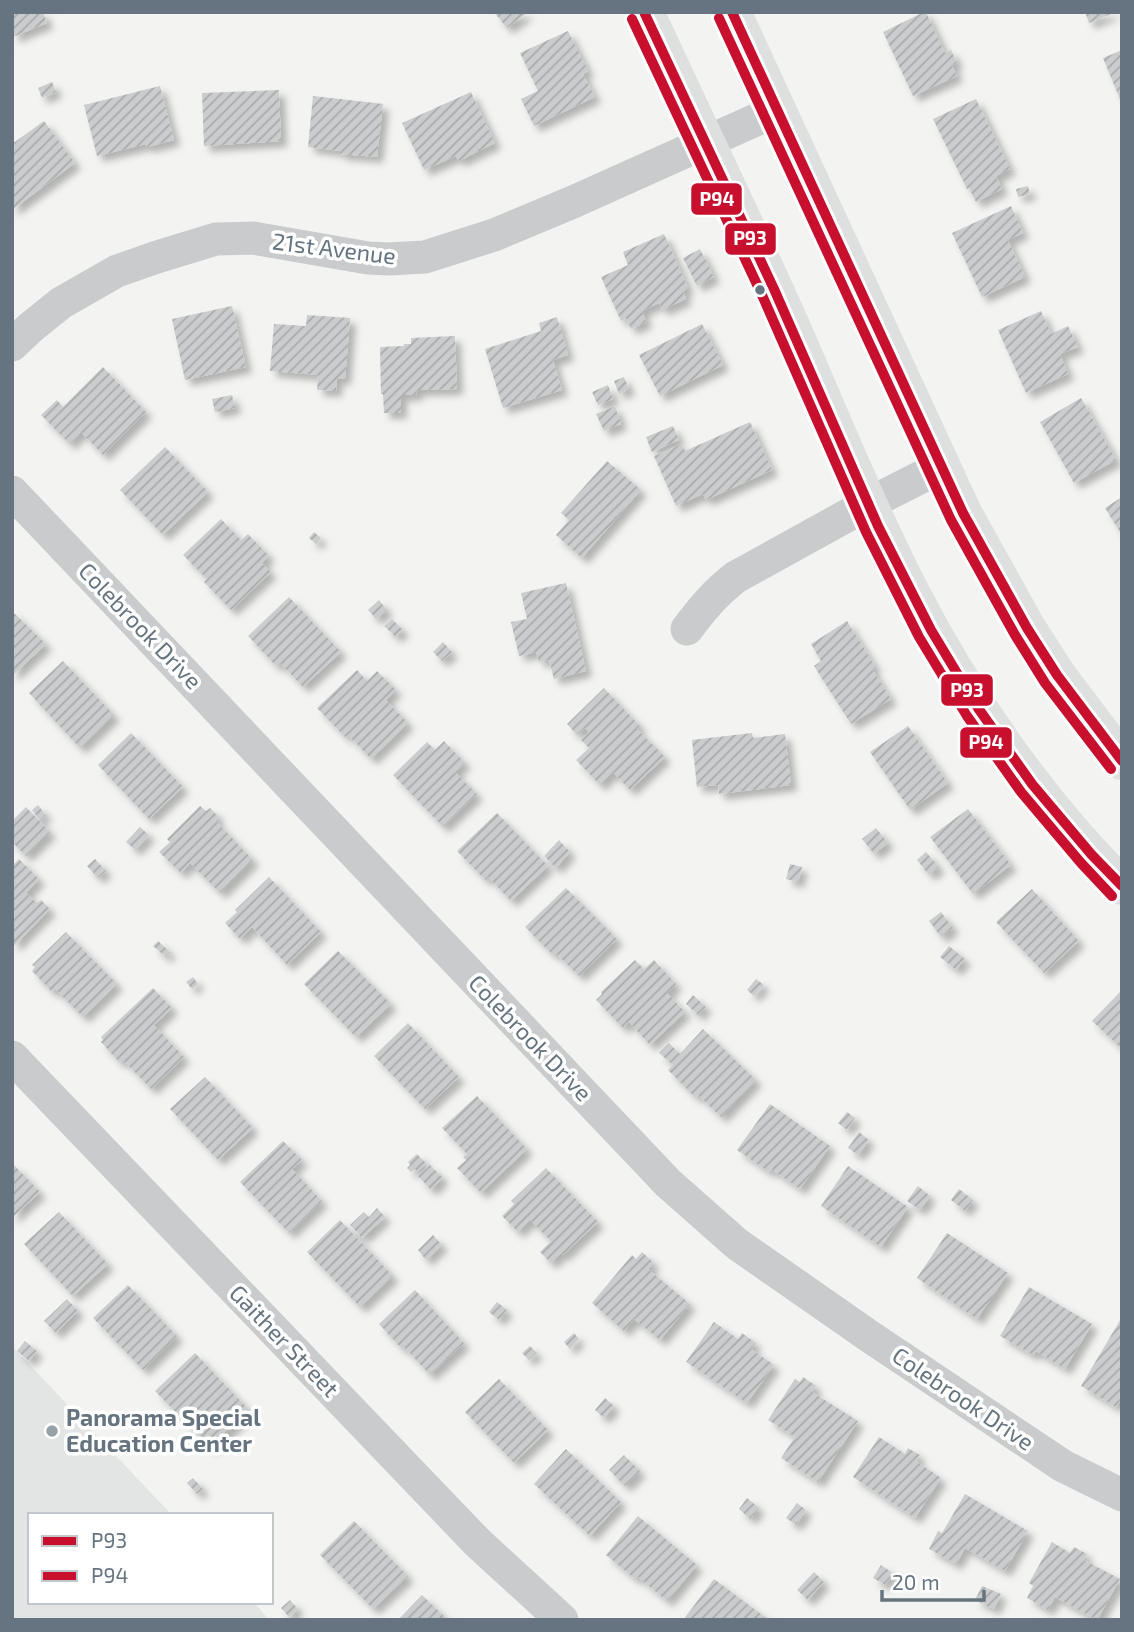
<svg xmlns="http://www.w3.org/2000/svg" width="1134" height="1632" font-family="'Exo 2',sans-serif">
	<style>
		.built { fill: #e3e5e4 }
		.building { fill: url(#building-hatch); filter: url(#shadow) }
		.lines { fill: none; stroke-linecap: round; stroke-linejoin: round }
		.minor { stroke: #c9cbcc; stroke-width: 33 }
		.major { stroke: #dedfdf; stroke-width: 38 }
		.bus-1-casing { stroke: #fff; stroke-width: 16 }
		.bus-2-casing { stroke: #fff; stroke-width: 16 }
		.bus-1 { stroke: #c8102e; stroke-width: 10 }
		.bus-2 { stroke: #c8102e; stroke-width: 10 }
		.bus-dot { fill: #657480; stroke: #fff; stroke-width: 2.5 }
		.poi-dot { fill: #97a1a8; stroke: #fff; stroke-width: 2.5 }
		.labels { text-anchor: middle; stroke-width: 7; stroke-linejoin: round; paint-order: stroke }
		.street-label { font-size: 23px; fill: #657480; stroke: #fff }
		.poi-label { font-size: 23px; font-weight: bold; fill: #657480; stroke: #fff; text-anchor: start }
		.line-badge { stroke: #fff; stroke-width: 2.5 }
		.badge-label { font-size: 19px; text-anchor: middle; font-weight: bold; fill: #fff }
	</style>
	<defs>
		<pattern id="building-hatch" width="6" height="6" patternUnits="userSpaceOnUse" patternTransform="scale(1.75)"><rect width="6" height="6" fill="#cacccd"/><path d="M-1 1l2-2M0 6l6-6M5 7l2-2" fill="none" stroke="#a8aaac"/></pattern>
		<filter id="shadow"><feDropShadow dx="6" dy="6" stdDeviation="3.5" flood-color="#0004"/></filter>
	</defs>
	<rect width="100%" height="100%" fill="#f3f4f2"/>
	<!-- built -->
	<path class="built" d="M12 1346 172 1515H30V1602H254L269 1620H12Z"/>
	<!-- building -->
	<path class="building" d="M12 12H43L47 23 13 37Z
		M494 12H528L507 28Z
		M924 12H926L945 53 951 50 957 63 952 65 957 76 913 96 883 32Z
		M1085 12H1116L1089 23Z
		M568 31 588 71 583 74 595 97 534 126 521 99 538 91 520 53Z
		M1122 50V104L1103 58Z
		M52 82 56 92 42 98 38 88Z
		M160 86 174 140 147 147 146 144 97 156 84 105Z
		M279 90 281 141 204 146 202 93Z
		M471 92 495 143 459 161 456 156 424 170 402 123Z
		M313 96 383 104 377 157 340 154V151L308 147Z
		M976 99 1010 169 996 176 1002 189 976 202 969 188 967 189 933 119Z
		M44 121 75 163 12 210V144Z
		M1028 186 1030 194 1018 197 1016 189Z
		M1011 206 1023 233 1008 240 1025 277 982 297 952 233Z
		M664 234 688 288 683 291 686 299 662 310 659 303 642 311 646 322 631 329 626 318 621 321 601 277 628 265 623 252Z
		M700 249 714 277 697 286 683 258Z
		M232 306 246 367 185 380 172 319Z
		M1041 311 1051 334 1068 326 1078 347 1060 354 1068 374 1026 393 998 330Z
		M307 315 350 318 345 379 337 378 336 391 317 390 318 375 270 371 274 324 306 326Z
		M557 317 568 355 553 360 562 390 503 408 485 349 541 331 539 323Z
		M702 324 723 365 660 396 639 355Z
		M455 336 457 389 416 390 417 395H401V413H384L383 394H381L380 347 404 346V344H411V338Z
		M103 367 146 412 103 455 81 432 70 444 41 415 57 400 63 407Z
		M624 377 629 389 619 394 614 381Z
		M608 385 613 399 598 405 592 392Z
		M232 395 235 408 215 412 212 399Z
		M1081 398 1116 460 1074 483 1040 422Z
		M615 406 621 424 604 431 596 414Z
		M750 422 772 470 706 500 703 494 676 506 654 456 682 444 685 451Z
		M673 426 679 440 652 452 646 437Z
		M165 447 208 492 163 535 120 490Z
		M607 461 641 490 582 558 556 535 569 520 561 513Z
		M1122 497V535L1105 508Z
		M221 519 241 540 248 534 269 556 262 563 271 572 231 610 204 582 207 579 183 555Z
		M314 532 321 538 316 544 309 538Z
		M566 583 586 671 554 679 549 660 539 662 536 652 519 656 511 622 527 619 521 593Z
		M289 597 341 652 303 687 280 663 276 666 248 636Z
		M379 600 387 610 376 619 368 610Z
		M12 611 46 644 12 676Z
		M392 619 403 630 396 637 384 626Z
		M847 621 875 666 872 669 891 699 851 724 814 666 821 661 811 644Z
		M443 642 452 652 442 661 433 652Z
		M63 661 114 715 80 748 29 693Z
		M357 670 367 681 377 671 396 690 386 700 408 723 371 759 348 735 345 737 317 708Z
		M604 688 640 726 637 729 665 757 630 790 613 772 600 785 576 760 589 748 581 740 589 732 585 728 577 735 567 724Z
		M908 726 948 783 910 810 870 752Z
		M131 733 183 787 149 819 98 765Z
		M752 733 753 738 785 734 791 785 719 794 718 785 697 787 692 740Z
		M444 741 465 763 455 772 477 794 443 827 393 775 427 742 435 750Z
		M38 805 46 815 40 820 32 810Z
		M200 806 206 811 210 808 219 817 215 820 253 860 220 893 190 863 181 873 159 852 170 842 167 839Z
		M26 807 50 832 26 856 12 842V821Z
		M968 809 1011 865 973 894 930 837Z
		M497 813 548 866 511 901 488 877 485 880 457 851Z
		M140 827 149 835 135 850 126 842Z
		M876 828 888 843 874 854 862 839Z
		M559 840 570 852 556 868 544 856Z
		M926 852 939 867 929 875 917 860Z
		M19 859 39 879 26 893 37 903 41 900 50 909 15 945 12 943V866Z
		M95 859 106 871 98 878 87 866Z
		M790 864 802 867 798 882 786 879Z
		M269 877 321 932 287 965 252 927 240 939 225 923 237 912 235 910Z
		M566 888 617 939 579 976 555 953 552 954 525 927Z
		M1032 889 1079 941 1044 973 996 922Z
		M941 912 953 928 941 937 929 921Z
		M66 932 117 984 83 1017 55 989 52 992 32 971 35 967 32 965Z
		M158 941 170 952 166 957 153 946Z
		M949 946 965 959 956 970 940 957Z
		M338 951 391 1004 356 1037 304 984Z
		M635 960 644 969 654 960 676 984 667 993 685 1012 650 1045 629 1022 623 1028 596 1000 602 994 601 992Z
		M193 977 198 984 192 989 186 982Z
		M756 979 764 985 754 996 747 990Z
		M153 988 172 1008 154 1025 184 1057 151 1089 123 1060 120 1063 101 1042 103 1040 101 1037Z
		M1122 990V1049L1092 1021Z
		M693 995 706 1007 698 1015 686 1004Z
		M408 1023 459 1077 425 1109 374 1056Z
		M703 1029 756 1080 721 1117 698 1095 695 1097 668 1070 673 1065 659 1053 669 1043 680 1054Z
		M205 1077 253 1128 218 1160 170 1109Z
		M477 1096 527 1149 481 1193 457 1168 466 1160 463 1157 467 1154 442 1128Z
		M770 1104 830 1146 800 1189 771 1169 769 1172 737 1150Z
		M847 1112 855 1118 847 1130 838 1123Z
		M859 1132 869 1140 858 1155 848 1148Z
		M283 1141 302 1160 292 1169 322 1201 289 1233 240 1182Z
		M417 1154 426 1163 417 1172 415 1169 411 1172 407 1168 410 1165 408 1162Z
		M12 1163 40 1192 12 1218Z
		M430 1165 443 1178 431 1190 418 1176Z
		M848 1166 908 1207 881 1247 821 1206Z
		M546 1168 598 1222 563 1255 561 1253 551 1263 540 1252 551 1241 530 1220 518 1232 502 1216 514 1204 511 1201Z
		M918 1186 930 1196 920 1210 907 1201Z
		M959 1189 973 1200 965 1211 951 1200Z
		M377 1208 385 1217 362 1238 350 1225 364 1212 369 1217Z
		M59 1212 108 1264 73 1296 24 1244Z
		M340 1220 393 1276 360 1307 307 1252Z
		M947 1233 1008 1273 977 1319 917 1278Z
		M433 1235 442 1245 426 1260 418 1250Z
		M642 1252 654 1263 648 1269 690 1304 660 1340 634 1319 624 1331 592 1303 632 1255 636 1259Z
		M128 1285 177 1336 143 1370 93 1318Z
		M1029 1287 1092 1324 1065 1369 1036 1351 1033 1355 1000 1336Z
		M415 1290 464 1343 430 1375 404 1347 402 1349 379 1324Z
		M67 1299 78 1311 56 1333 44 1321Z
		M497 1302 507 1310 499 1320 489 1312Z
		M1122 1317V1399L1116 1407 1081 1386Z
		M714 1322 738 1339 742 1333 756 1343 751 1349 774 1365 747 1403 686 1362Z
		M574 1333 579 1339 570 1349 564 1342Z
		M25 1341 37 1351 29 1361 17 1351Z
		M530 1346 537 1353 529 1360 522 1353Z
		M195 1353 250 1411 211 1448 155 1391Z
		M803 1377 816 1386 812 1392 858 1421 818 1482 781 1458 795 1437 768 1420 795 1379 800 1382Z
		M499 1379 548 1430 514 1463 465 1412Z
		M605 1398 614 1406 604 1418 595 1410Z
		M879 1437 905 1454 908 1448 920 1455 916 1461 941 1478 915 1518 853 1477Z
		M566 1449 621 1502 590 1536 534 1484Z
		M624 1455 640 1471 625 1486 609 1470Z
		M193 1478 203 1489 197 1494 187 1483Z
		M965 1494 1028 1531 1005 1571 965 1548 956 1564 929 1549 938 1531 942 1533Z
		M747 1498 759 1508 750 1519 739 1509Z
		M797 1503 806 1510 796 1525 786 1518Z
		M638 1516 697 1565 667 1601 637 1576 635 1579 606 1555Z
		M354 1521 408 1576 373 1609 320 1555Z
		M1052 1542 1070 1553 1074 1547 1087 1554 1084 1560 1120 1579 1097 1620 1055 1597 1048 1610 1027 1598 1033 1586 1029 1583Z
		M881 1565 893 1573 885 1585 873 1578Z
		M814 1572 824 1582 808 1600 797 1590Z
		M714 1579 769 1620H683Z
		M982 1586 1001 1594 994 1609 975 1600Z
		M422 1595 448 1620H398Z
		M290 1600 298 1609 289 1617 281 1608Z"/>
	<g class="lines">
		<!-- minor -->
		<path class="minor" d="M12 345 30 328 61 303 117 271 157 257 216 239 253 238 368 258 389 259 425 257 494 235 573 202 778 110
			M12 492 668 1183 737 1244 869 1336 1063 1466 1122 1495
			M687 629C702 609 716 592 736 577L868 504 941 467
			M12 1057 477 1542 562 1620"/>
		<!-- major -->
		<path class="major" d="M644 12 653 29C699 129 747 227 791 326 830 415 866 505 910 591 963 695 1039 804 1122 886
			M732 12 963 513 1027 628 1057 675 1122 761"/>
		<defs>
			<path id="bus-1" d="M644 12 774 289 878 526 931 630 978 708 1032 784 1091 854 1122 886
				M732 12 963 513 1027 628 1057 675 1122 761"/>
			<path id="bus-2" d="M719 18 951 520 1015 635 1045 683 1111 769
				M632 19 762 295 866 532 919 637 967 716 1021 792 1081 863 1112 896"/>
		</defs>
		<!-- bus-1 casing -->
		<use href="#bus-1" class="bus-1-casing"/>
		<!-- bus-2 casing -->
		<use href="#bus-2" class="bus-2-casing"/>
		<!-- bus-1 -->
		<use href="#bus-1" class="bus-1"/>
		<!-- bus-2 -->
		<use href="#bus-2" class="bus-2"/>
	</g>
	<!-- markers -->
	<circle class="bus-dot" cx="760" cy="290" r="6"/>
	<circle class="poi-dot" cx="52" cy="1431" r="7"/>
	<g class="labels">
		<!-- street labels -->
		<g class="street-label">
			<text transform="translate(334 249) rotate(7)" y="8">21st Avenue</text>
			<text transform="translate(140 626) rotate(46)" y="8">Colebrook Drive</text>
			<text transform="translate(530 1038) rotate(46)" y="8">Colebrook Drive</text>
			<text transform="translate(284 1341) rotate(46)" y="8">Gaither Street</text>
			<text transform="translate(963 1399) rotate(34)" y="8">Colebrook Drive</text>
		</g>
		<!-- poi labels -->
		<g class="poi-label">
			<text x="66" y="1426">Panorama Special<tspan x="66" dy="26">Education Center</tspan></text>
		</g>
	</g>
	<g class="line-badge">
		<rect x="690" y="182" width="53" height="34" rx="7" fill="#c8102e"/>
		<rect x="724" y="222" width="53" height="34" rx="7" fill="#c8102e"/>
		<rect x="940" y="673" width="54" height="34" rx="7" fill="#c8102e"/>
		<rect x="959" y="726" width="54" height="33" rx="7" fill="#c8102e"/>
	</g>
	<g class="badge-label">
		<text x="717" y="206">P94</text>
		<text x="750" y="245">P93</text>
		<text x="967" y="697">P93</text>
		<text x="986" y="749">P94</text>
	</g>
	<!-- border -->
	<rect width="1134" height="1632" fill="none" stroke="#657480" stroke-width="28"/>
	<!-- legend -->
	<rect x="28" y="1513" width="245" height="91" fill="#ffffff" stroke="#c1c7cc" stroke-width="2"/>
	<rect x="42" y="1536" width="35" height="10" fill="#c8102e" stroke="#c1c7cc" stroke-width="2"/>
	<text x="91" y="1548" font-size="21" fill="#657480">P93</text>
	<rect x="42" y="1571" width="35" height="10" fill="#c8102e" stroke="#c1c7cc" stroke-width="2"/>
	<text x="91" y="1583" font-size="21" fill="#657480">P94</text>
	<!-- scale -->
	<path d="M882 1590v10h102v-10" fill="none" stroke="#657480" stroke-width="3.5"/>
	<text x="892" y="1590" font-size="21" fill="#657480" stroke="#ffffff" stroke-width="5" paint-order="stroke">20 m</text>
</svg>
